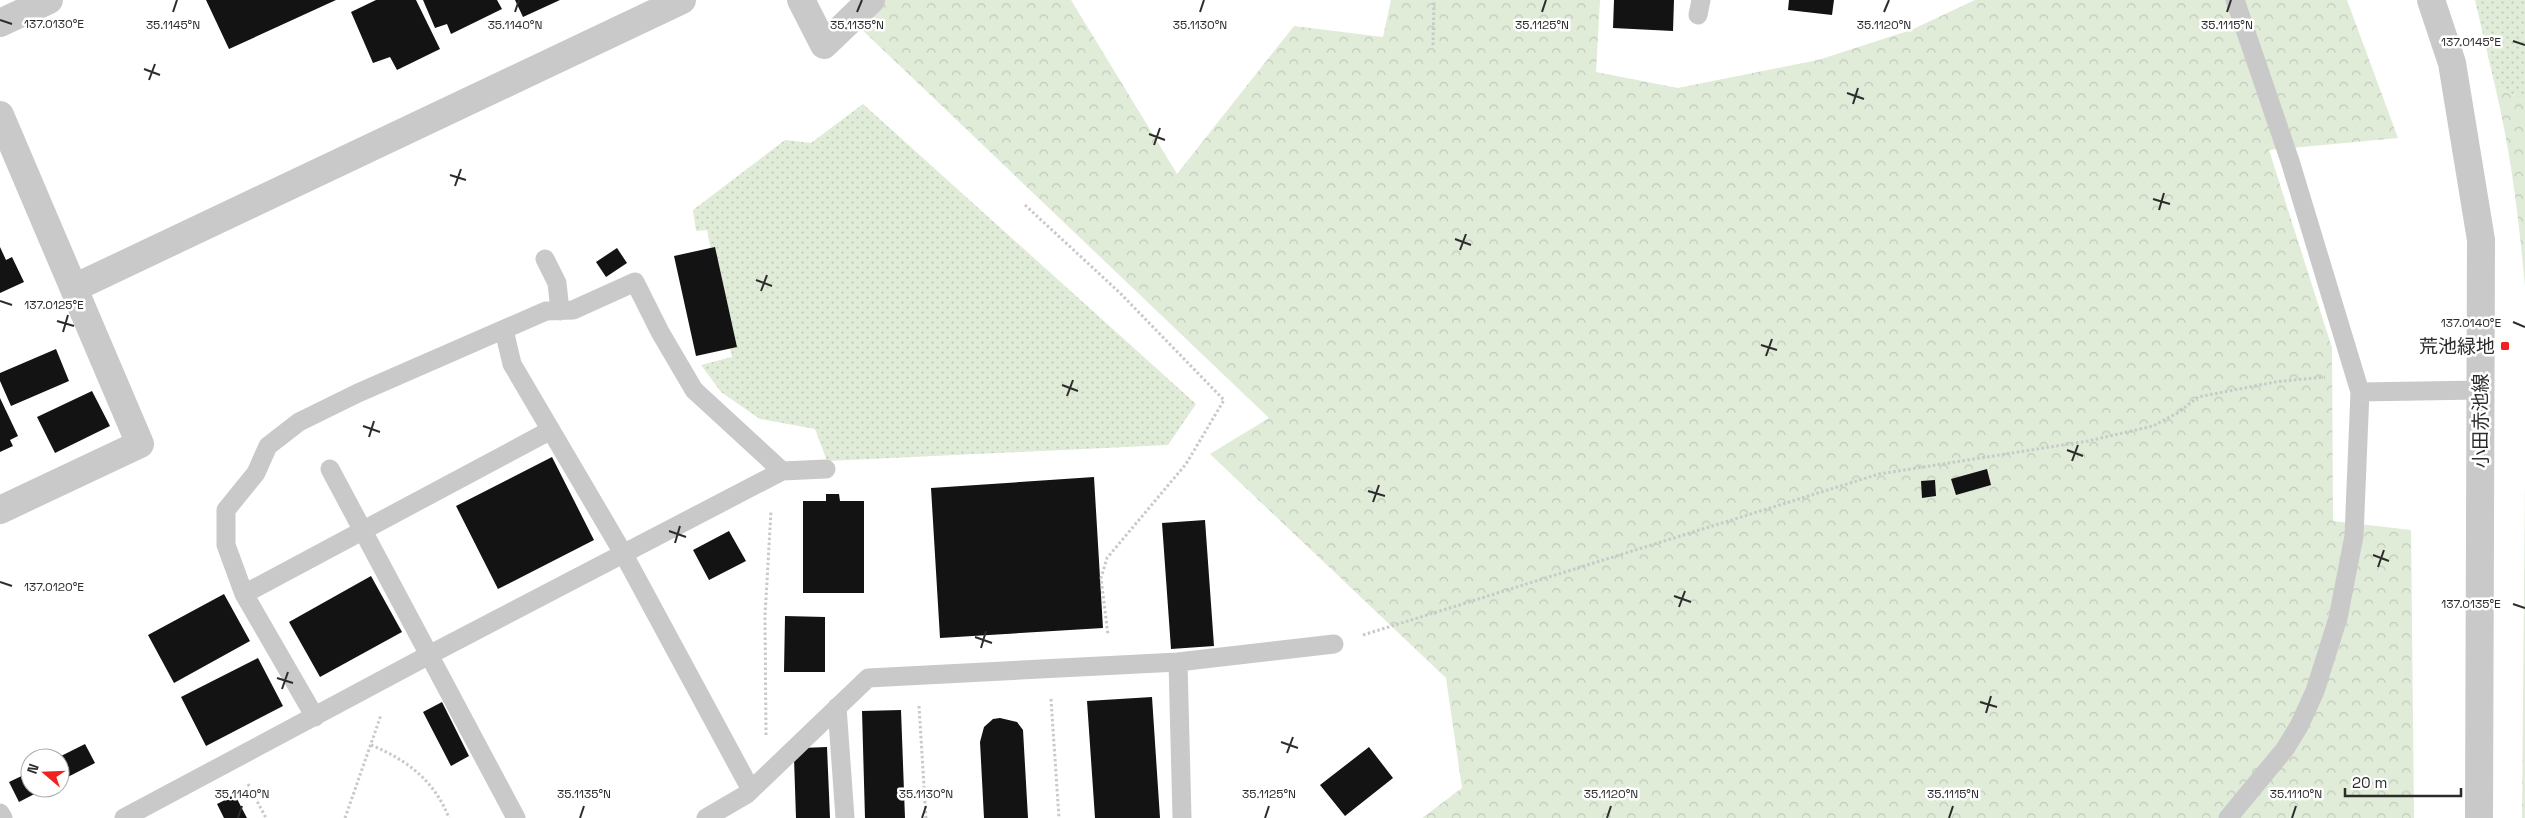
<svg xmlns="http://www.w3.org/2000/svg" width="2525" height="818" font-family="'Space Grotesk','Noto Sans JP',sans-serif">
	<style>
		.grass { fill: url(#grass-dots) }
		.forest { fill: url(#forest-crowns) }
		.building { fill: #131313 }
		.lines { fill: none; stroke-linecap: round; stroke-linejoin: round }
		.path { stroke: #c9c9c9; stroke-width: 3; stroke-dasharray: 2.5 2.5; stroke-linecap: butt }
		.service { stroke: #c9c9c9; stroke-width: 19 }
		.minor { stroke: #c9c9c9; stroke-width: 28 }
		.tertiary { stroke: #c9c9c9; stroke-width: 28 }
		.ticks { fill: none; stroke: #2c2c2c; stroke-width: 2 }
		.poi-dot { fill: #f12120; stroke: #fff; stroke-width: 2 }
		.labels { text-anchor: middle; stroke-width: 5; stroke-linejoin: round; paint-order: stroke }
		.poi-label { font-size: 19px; fill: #2c2c2c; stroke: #fff; text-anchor: end }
		.street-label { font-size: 19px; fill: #2c2c2c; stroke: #fff }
		.ticks-label { font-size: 12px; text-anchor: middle; fill: #2c2c2c; stroke: #fff; stroke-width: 5; stroke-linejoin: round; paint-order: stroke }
	</style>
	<defs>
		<pattern id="grass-dots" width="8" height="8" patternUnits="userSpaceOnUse" patternTransform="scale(1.25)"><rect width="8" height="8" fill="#e0ebd8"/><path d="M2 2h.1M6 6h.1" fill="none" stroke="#c0caba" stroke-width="1.8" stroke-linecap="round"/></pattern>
		<pattern id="forest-crowns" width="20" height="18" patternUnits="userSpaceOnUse" patternTransform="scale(1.25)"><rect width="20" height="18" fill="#e0ebd8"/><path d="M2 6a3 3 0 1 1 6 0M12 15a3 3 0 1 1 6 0" fill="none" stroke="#c0caba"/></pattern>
	</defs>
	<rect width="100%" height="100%" fill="#fff"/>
	<!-- grass -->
	<path class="grass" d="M2475 0H2525V101L2495 86Z
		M863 104 1196 404 1168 445 827 461 815 429 760 419 721 392 701 365 732 357 707 230 696 231 693 210 785 140 811 143Z"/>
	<!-- forest -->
	<path class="forest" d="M884 0H1071L1177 174 1294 26 1383 37 1391 0H1600L1596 72 1678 88 1818 60 1911 30 1975 0H2347L2398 138 2269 150 2332 348 2333 521 2411 530 2414 818H1422L1462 788 1446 678 1210 454 1269 418 856 24Z
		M2495 86 2525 101V287C2519 219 2511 153 2495 86Z
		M2525 480V818H2522Z"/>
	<!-- building -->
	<path class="building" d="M206 0H336L229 49Z
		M376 0H416L440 49 397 70 390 57 373 63 351 12Z
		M423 0H497L502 9 451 34 447 24 435 28Z
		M515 0H560L523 17Z
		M1614 0H1674L1673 31 1613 28Z
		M1789 0H1834L1832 15 1788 10Z
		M0 247 6 260 12 257 24 282 0 293Z
		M715 247 737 347 696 356 674 256Z
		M617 248 627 263 606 277 596 262Z
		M56 349 69 381 11 406 0 381V373Z
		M92 391 110 426 55 453 37 417Z
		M0 398 18 436 10 440 13 446 0 452Z
		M552 457 594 540 498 589 456 506Z
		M1987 469 1991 485 1956 495 1951 479Z
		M1094 477 1103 628 940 638 931 488Z
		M1935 480 1936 496 1922 498 1921 481Z
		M826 494H839L840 501H864V593H803V501H826Z
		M1205 520 1214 646 1171 649 1162 523Z
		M729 531 746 561 709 580 693 550Z
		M371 576 402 632 320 677 289 622Z
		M224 594 250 641 174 683 148 635Z
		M785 616 825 617V672H784Z
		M258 658 283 706 206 746 181 697Z
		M1152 697 1160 818H1095L1087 701Z
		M442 702 469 756 451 766 423 712Z
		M901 710 905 818H865L862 711Z
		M1000 718 1017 722 1023 730 1028 818H984L980 742 984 727 993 719Z
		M85 744 95 763 60 781V758H57Z
		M827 747 830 818H796L794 758 801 748Z
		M1369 747 1393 778 1345 816 1320 785Z
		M30 772V788H46L19 802 9 782Z
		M235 795 247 818H224L217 804Z"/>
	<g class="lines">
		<!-- path -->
		<path class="path" d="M1433 45 1434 0
			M1025 205 1120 293 1224 400 1186 464 1107 558 1101 578 1108 635
			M1363 635 1879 474 2088 441 2153 426 2179 412 2198 397 2275 382 2325 377
			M1051 699 1059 818
			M919 706 926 818
			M766 735 765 616 771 511
			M371 745C407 760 434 780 449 818
			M248 784 266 818
			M345 818 381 715"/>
		<!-- service -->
		<path class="service" d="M1698 15 1701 0
			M545 259 557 283 560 311
			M504 330 512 364 623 553 751 790
			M2360 392 2480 390
			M330 469 516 818
			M244 594 551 430
			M1178 662 1334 644
			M837 707 845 818
			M315 717 244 594 226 545V510L256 473 268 446 299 422 358 393 546 311 573 310 635 282 660 332 694 390 782 471 826 469
			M0 813 3 818
			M124 818 429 655 782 471
			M706 818 747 794 868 678 1178 662 1182 818
			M2228 818 2285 749 2299 726 2315 691 2338 618 2354 536 2360 392 2290 161 2235 0"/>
		<!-- minor -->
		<path class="minor" d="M801 0 824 45 871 0
			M0 23 49 0
			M0 115 140 444 0 510
			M74 288 682 0"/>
		<!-- tertiary -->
		<path class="tertiary" d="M2431 0 2452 63 2481 240 2479 818"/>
	</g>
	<!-- ticks -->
	<path class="ticks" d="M173 12 177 0M515 12 519 0M857 12 862 0M1200 12 1204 0M1542 12 1546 0M1884 12 1889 0M2227 12 2231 0M0 20 12 24M2513 41 2525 45M144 69 160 75M149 80 155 64M1847 93 1864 99M1853 104 1858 88M1149 134 1165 140M1154 145 1160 128M450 175 466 180M455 186 461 169M2153 199 2170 204M2159 210 2164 193M1455 239 1471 245M1460 250 1466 234M756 280 772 286M761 291 767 275M0 301 12 305M57 321 74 326M2513 322 2525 327M63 332 68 315M1761 345 1777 350M1766 356 1772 339M1062 385 1078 391M1067 396 1073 380M363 426 380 432M369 437 374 421M2067 450 2083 456M2072 461 2078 445M1368 491 1385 496M1373 502 1379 485M669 531 686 537M675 543 680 526M2373 555 2389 561M2378 567 2384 550M0 582 12 586M1674 596 1691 602M2513 604 2525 608M1679 607 1685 591M975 637 992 643M981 648 986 631M277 678 293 683M282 689 288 672M1980 702 1997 707M1986 713 1991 696M1281 742 1298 748M1287 753 1293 737M238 818 242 806M580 818 584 806M922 818 926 806M1265 818 1269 806M1607 818 1611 806M1949 818 1953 806M2292 818 2296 806"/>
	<!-- markers -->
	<rect class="poi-dot" x="2500" y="341" width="10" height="10" rx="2.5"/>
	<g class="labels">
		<!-- poi labels -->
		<g class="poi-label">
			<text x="2495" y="353">荒池緑地</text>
		</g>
		<!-- street labels -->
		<g class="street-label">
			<text transform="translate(2480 421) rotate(-90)" y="7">小田赤池線</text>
		</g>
	</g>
	<g class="ticks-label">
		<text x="54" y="28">137.0130°E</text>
		<text x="173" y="29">35.1145°N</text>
		<text x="515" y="29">35.1140°N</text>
		<text x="857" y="29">35.1135°N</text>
		<text x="1200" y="29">35.1130°N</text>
		<text x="1542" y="29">35.1125°N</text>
		<text x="1884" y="29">35.1120°N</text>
		<text x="2227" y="29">35.1115°N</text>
		<text x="2471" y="46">137.0145°E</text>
		<text x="54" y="309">137.0125°E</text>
		<text x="2471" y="327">137.0140°E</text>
		<text x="54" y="591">137.0120°E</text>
		<text x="2471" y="608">137.0135°E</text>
		<text x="242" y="798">35.1140°N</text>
		<text x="584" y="798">35.1135°N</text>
		<text x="926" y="798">35.1130°N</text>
		<text x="1269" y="798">35.1125°N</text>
		<text x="1611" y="798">35.1120°N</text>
		<text x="1953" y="798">35.1115°N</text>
		<text x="2296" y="798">35.1110°N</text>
	</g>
	<!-- north arrow -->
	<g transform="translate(45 773) rotate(289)"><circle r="24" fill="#ffffff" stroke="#ababab"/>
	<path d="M0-4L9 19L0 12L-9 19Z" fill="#f12120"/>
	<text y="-8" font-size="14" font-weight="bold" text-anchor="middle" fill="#2c2c2c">N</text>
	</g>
	<!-- scale -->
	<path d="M2345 788v8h116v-8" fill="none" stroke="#2c2c2c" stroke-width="2.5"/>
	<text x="2352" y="788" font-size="15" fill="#2c2c2c" stroke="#ffffff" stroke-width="4" paint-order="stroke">20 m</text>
</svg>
